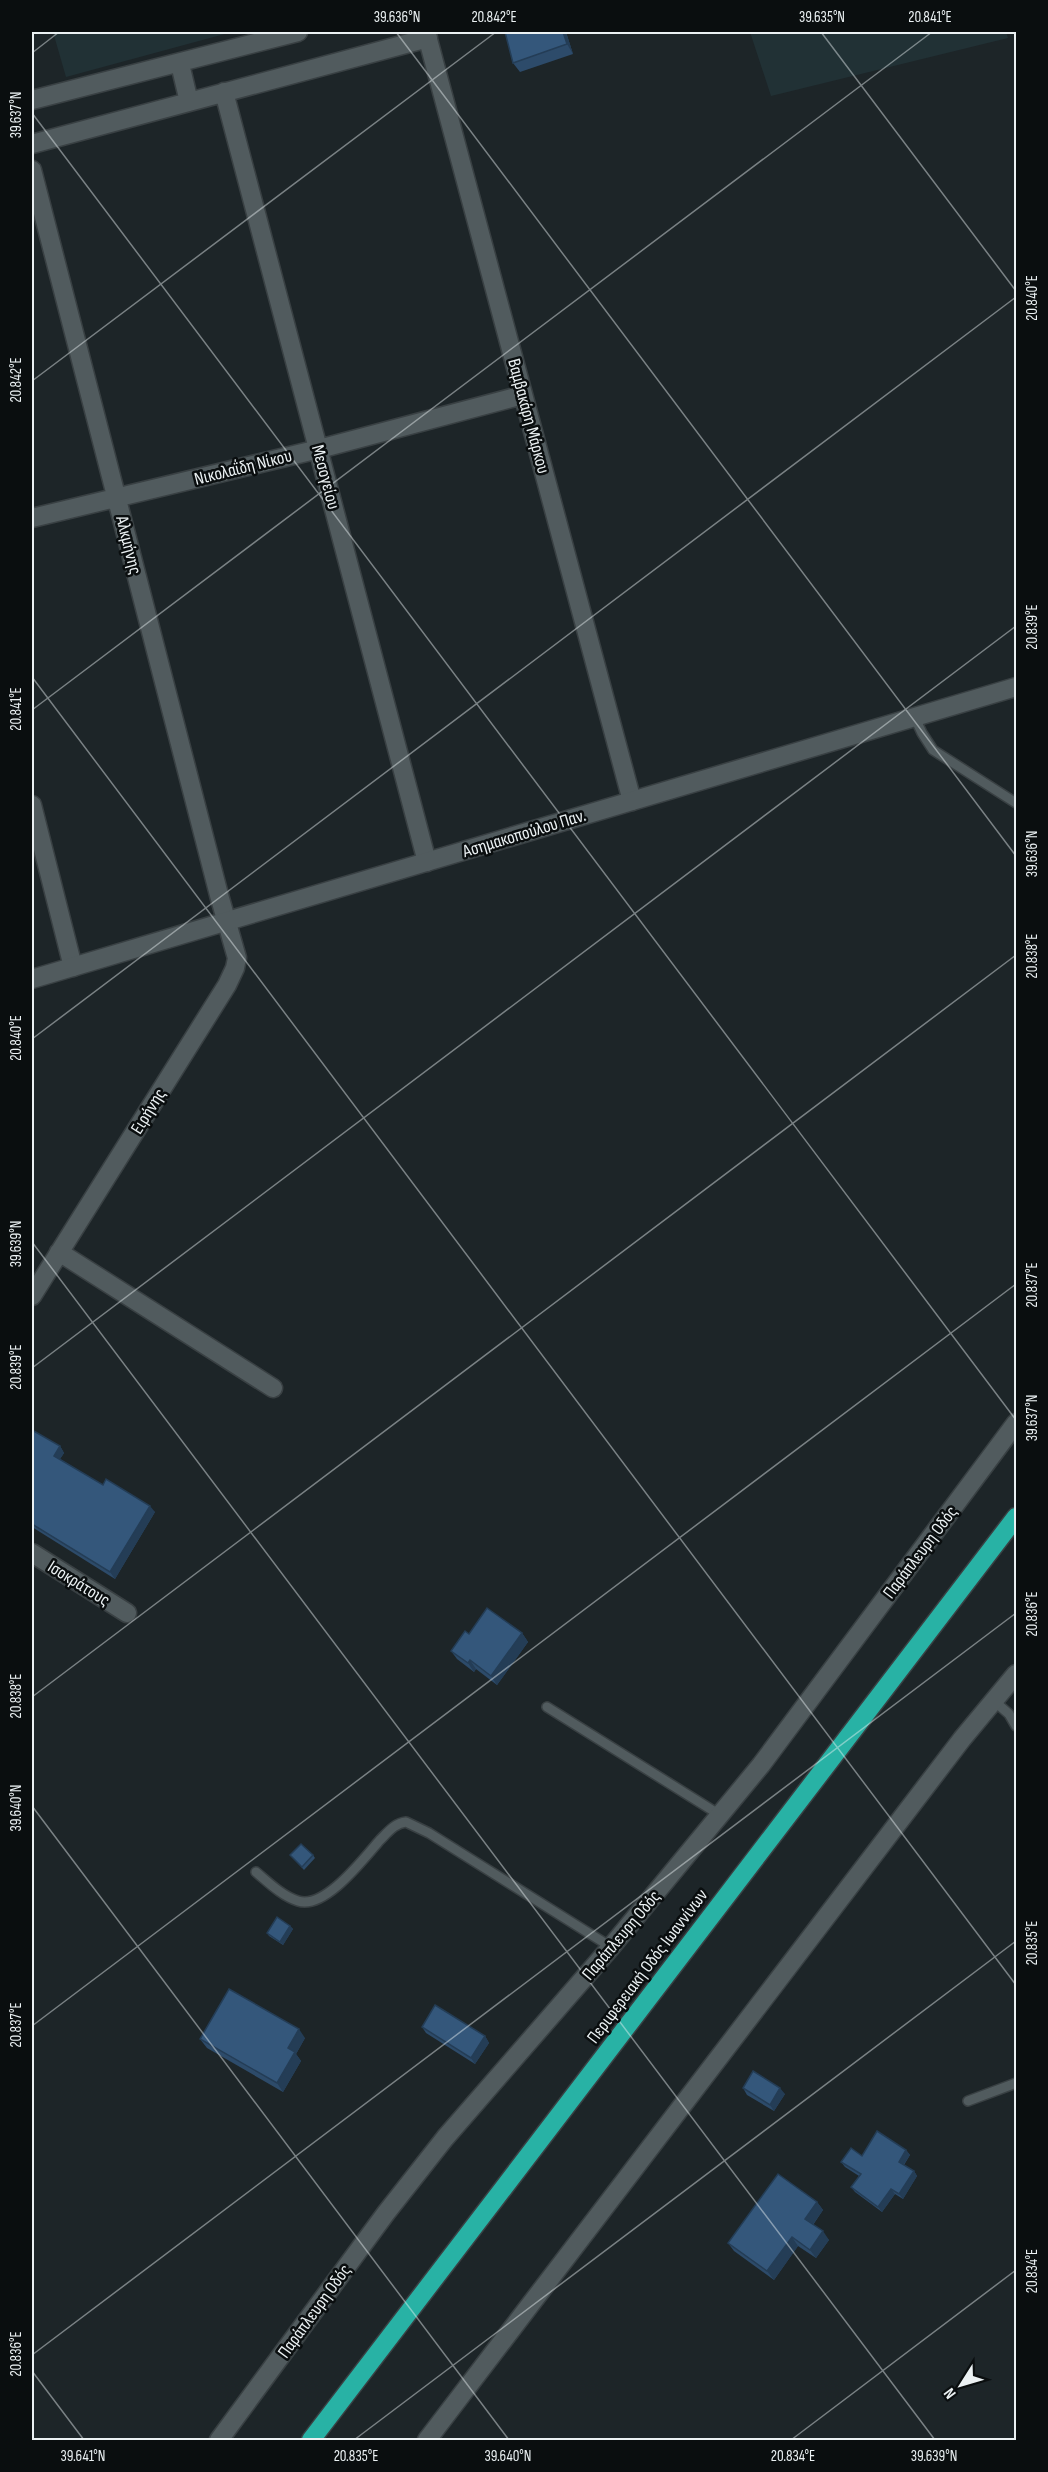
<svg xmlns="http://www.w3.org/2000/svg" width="1048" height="2472" font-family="'Sofia Sans Condensed',sans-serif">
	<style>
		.built { fill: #213135 }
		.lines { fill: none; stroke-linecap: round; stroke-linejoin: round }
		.lane-casing { stroke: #394043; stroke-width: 12 }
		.street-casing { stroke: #394043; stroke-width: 21 }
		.secondary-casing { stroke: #394043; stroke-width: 21 }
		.highway-casing { stroke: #394043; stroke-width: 21 }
		.lane { stroke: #515b5e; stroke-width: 9 }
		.street { stroke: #515b5e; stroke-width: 18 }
		.secondary { stroke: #515b5e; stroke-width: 18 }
		.highway { stroke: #28b2a5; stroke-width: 18 }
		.wall { fill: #2d4b6a }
		.shaded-wall { fill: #243d56 }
		.building { fill: #34577b; stroke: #243d56; stroke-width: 1.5 }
		.ticks { fill: none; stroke: #ebf1f3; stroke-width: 1.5; stroke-opacity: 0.45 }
		.labels { text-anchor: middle; stroke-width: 5; stroke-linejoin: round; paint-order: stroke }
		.street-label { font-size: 18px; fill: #ebf1f3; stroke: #0a0e0f }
		.neatline { fill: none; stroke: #ebf1f3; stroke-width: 2 }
		.ticks-label { font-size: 15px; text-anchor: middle; fill: #ebf1f3 }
	</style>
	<rect width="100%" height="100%" fill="#1d2528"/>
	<!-- built -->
	<path class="built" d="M53 32H232L66 77Z
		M750 32H1006L1008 38 771 96Z"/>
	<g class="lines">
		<defs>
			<path id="lane" d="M915 718 922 733 933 750 1016 803
				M993 1700 1009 1714 1016 1726
				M547 1707 720 1815
				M256 1872C268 1882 282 1896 298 1901 325 1910 364 1858 380 1840 388 1832 395 1823 406 1822L429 1833 611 1947
				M968 2101 1016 2083"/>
			<path id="street" d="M426 32 632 801
				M180 64 189 102
				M224 92 427 862
				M32 100 298 32
				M32 144 428 38
				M32 170 219 895 237 958 235 968 227 985 32 1296
				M32 518 319 449 523 395
				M32 805 73 967
				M59 1252 273 1388
				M32 1553 127 1613"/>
			<path id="secondary" d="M32 979 1016 687
				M219 2440 386 2213 445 2138 611 1947 761 1765 1016 1423
				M427 2440 962 1739 1016 1674"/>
			<path id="highway" d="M311 2440 1016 1517"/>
		</defs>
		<!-- lane casing -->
		<use href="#lane" class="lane-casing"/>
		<!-- street casing -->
		<use href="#street" class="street-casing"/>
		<!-- secondary casing -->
		<use href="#secondary" class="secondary-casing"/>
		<!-- highway casing -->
		<use href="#highway" class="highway-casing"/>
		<!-- lane -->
		<use href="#lane" class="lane"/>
		<!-- street -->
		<use href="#street" class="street"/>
		<!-- secondary -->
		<use href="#secondary" class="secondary"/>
		<!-- highway -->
		<use href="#highway" class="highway"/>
	</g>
	<!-- wall -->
	<path class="wall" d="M505 32H566L573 54 520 72 513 63Z
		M32 1430 60 1446 64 1453 60 1459 103 1485 155 1512 115 1579 32 1527Z
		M522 1633 528 1642 497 1685 476 1669 474 1672 457 1659 451 1651 469 1634Z
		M290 1855H313L315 1858 304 1870Z
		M290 1926 293 1929 283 1945 269 1936 267 1933Z
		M422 2027 485 2036 489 2043 475 2064 426 2033Z
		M305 2038 296 2054 301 2061 283 2092 207 2048 200 2039Z
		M743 2088 785 2094 774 2111 747 2095Z
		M906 2150 910 2155 904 2165 914 2171 917 2176 903 2199 895 2194 882 2212 855 2192 851 2187 859 2176 845 2167 841 2162 862 2156Z
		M817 2202 823 2210 813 2225 829 2240 816 2258 798 2246 774 2280 734 2251 728 2243Z"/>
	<!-- shaded-wall -->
	<path class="shaded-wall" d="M563 32H566L573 54 567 44Z
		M60 1446 64 1453 58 1462 54 1456Z
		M150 1506 155 1512 115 1579 110 1572Z
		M522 1633 528 1642 497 1685 491 1676Z
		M470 1660 476 1669 474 1672 468 1663Z
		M290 1926 293 1929 283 1945 280 1942Z
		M299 2029 305 2038 296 2054 301 2061 283 2092 277 2083 288 2048Z
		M485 2036 489 2043 475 2064 471 2058Z
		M780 2088 785 2094 774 2111 770 2105Z
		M906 2150 910 2155 902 2167 899 2162Z
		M914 2171 917 2176 903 2199 899 2194Z
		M891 2189 895 2194 882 2212 878 2207Z
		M817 2202 823 2210 811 2227 805 2219Z
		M823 2231 829 2240 816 2258 810 2250Z
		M792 2237 798 2246 774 2280 767 2271Z"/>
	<!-- building -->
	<path class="building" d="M505 32H563L567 44 513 63Z
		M32 1430 60 1446 54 1456 103 1485 106 1479 150 1506 110 1572 32 1524Z
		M487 1608 522 1633 491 1676 470 1660 468 1663 451 1651 465 1631 469 1634Z
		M301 1844 313 1855 302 1867 290 1855Z
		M277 1917 290 1926 280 1942 267 1933Z
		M229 1989 299 2029 288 2048 295 2052 277 2083 200 2039Z
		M435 2005 485 2036 471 2058 422 2027Z
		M753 2071 780 2088 770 2105 743 2088Z
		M877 2131 906 2150 899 2162 914 2171 899 2194 891 2189 878 2207 851 2187 861 2174 841 2162 851 2148 862 2156Z
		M778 2174 817 2202 805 2219 823 2231 810 2250 792 2237 767 2271 728 2243Z"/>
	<!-- ticks -->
	<path class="ticks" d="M396 32 1016 856M821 32 1016 291M32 53 59 32M32 113 1016 1420M32 381 496 32M32 677 1016 1985M32 710 932 32M32 1039 1016 297M32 1242 935 2440M32 1368 1016 626M32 1697 1016 955M32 1806 509 2440M32 2026 1016 1284M32 2355 1016 1613M32 2371 84 2440M354 2440 1016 1941M791 2440 1016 2270"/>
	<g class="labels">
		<!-- street labels -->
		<g class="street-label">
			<text transform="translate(529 416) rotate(75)" y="6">Βαμβακάρη Μάρκου</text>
			<text transform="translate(243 467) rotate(-14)" y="6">Νικολαΐδη Νίκου</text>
			<text transform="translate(326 477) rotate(75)" y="6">Μεσογείου</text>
			<text transform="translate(129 545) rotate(76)" y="6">Αλκμήνης</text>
			<text transform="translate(524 833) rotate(-17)" y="6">Ασημακοπούλου Παν.</text>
			<text transform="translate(148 1111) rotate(-58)" y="6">Ειρήνης</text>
			<text transform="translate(920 1552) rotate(-53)" y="6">Παράπλευρη Οδός</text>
			<text transform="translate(79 1583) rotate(32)" y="6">Ισοκράτους</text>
			<text transform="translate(621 1935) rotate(-50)" y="6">Παράπλευρη Οδός</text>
			<text transform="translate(647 1966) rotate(-53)" y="6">Περιφερειακή Οδός Ιωαννίνων</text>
			<text transform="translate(314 2311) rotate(-54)" y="6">Παράπλευρη Οδός</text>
		</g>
	</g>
	<!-- border -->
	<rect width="1048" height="2472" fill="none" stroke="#0a0e0f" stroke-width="66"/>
	<!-- north arrow -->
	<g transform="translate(961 2385) rotate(233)" stroke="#0a0e0f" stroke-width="4.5" paint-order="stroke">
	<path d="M0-4.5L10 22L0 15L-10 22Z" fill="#ebf1f3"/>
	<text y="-9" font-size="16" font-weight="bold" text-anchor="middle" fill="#ebf1f3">N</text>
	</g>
	<rect x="33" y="33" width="982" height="2406" class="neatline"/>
	<g class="ticks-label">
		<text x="397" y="22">39.636°N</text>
		<text x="494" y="22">20.842°E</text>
		<text x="822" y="22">39.635°N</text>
		<text x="930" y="22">20.841°E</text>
		<text transform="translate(16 115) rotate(-90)" y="5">39.637°N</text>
		<text transform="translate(1032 298) rotate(-90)" y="5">20.840°E</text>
		<text transform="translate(16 380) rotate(-90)" y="5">20.842°E</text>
		<text transform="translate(1032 627) rotate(-90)" y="5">20.839°E</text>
		<text transform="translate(16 709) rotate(-90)" y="5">20.841°E</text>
		<text transform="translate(1032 854) rotate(-90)" y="5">39.636°N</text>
		<text transform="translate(1032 956) rotate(-90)" y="5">20.838°E</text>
		<text transform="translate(16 1038) rotate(-90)" y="5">20.840°E</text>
		<text transform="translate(16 1244) rotate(-90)" y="5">39.639°N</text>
		<text transform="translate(1032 1285) rotate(-90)" y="5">20.837°E</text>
		<text transform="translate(16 1367) rotate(-90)" y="5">20.839°E</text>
		<text transform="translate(1032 1418) rotate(-90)" y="5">39.637°N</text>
		<text transform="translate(1032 1614) rotate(-90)" y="5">20.836°E</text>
		<text transform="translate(16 1696) rotate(-90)" y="5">20.838°E</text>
		<text transform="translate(16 1808) rotate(-90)" y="5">39.640°N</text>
		<text transform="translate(1032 1943) rotate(-90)" y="5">20.835°E</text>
		<text transform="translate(16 2025) rotate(-90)" y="5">20.837°E</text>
		<text transform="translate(1032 2271) rotate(-90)" y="5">20.834°E</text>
		<text transform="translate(16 2354) rotate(-90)" y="5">20.836°E</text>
		<text x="83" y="2461">39.641°N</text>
		<text x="356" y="2461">20.835°E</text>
		<text x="508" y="2461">39.640°N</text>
		<text x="793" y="2461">20.834°E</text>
		<text x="934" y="2461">39.639°N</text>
	</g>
</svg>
